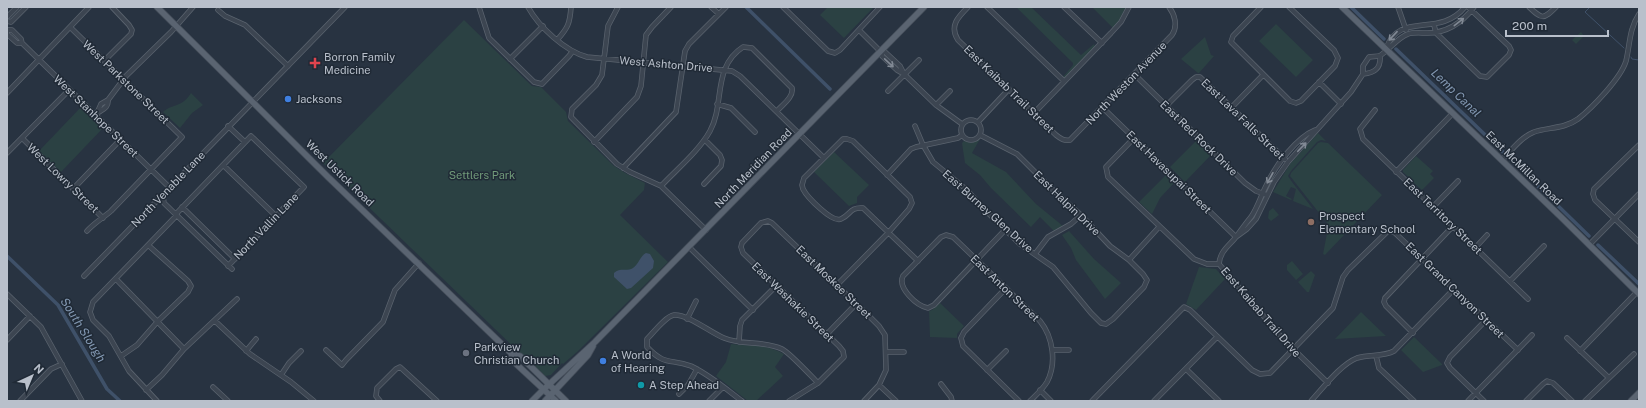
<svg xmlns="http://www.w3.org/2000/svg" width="1646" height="408" font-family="'Public Sans',sans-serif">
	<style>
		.green { fill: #2b4143 }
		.water { fill: #3f5169 }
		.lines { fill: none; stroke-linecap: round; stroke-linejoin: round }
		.stream { stroke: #3f5169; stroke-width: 1 }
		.canal { stroke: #3f5169; stroke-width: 3.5 }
		.minor-casing { stroke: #5a636e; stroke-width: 5.5 }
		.major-casing { stroke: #454e5a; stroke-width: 7 }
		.minor { stroke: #3c4551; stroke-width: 4 }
		.major { stroke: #5a6471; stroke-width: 5.5 }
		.oneway { stroke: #818994 }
		.health-dot { fill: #e0444e; stroke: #202a36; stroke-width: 1.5 }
		.shop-dot { fill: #3f7fe0; stroke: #202a36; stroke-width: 1.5 }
		.education-dot { fill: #8d6e63; stroke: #202a36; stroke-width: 1.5 }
		.worship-dot { fill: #6b7280; stroke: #202a36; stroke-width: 1.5 }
		.culture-dot { fill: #0f9aa8; stroke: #202a36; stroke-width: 1.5 }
		.labels { text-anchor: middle; stroke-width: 3; stroke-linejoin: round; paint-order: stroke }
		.poi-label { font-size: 11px; fill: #b9c0cb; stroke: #202a36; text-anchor: start }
		.street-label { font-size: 11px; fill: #b9c0cb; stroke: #202a36 }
		.park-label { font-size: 11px; fill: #719b7a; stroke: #202a36 }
		.water-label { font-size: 12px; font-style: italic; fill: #8297b1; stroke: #202a36 }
	</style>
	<rect width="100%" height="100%" fill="#283341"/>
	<!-- green -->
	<path class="green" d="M828 7H874L844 38 820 15Z
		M1016 7H1031L1081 55 1094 44 1095 47 1066 77H1063L1073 65V63Z
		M1092 7H1126L1118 23 1113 28Z
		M464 20 532 86 541 87 566 112 568 121 614 166 627 174 645 183 644 190 620 215 668 262 577 352 563 364 562 363 551 375 545 376 528 361 323 163Z
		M1276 24 1313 60 1296 77 1259 41Z
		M1581 32 1584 36 1576 44 1572 40Z
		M1205 37 1211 55 1214 56 1199 73H1198L1181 59Z
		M191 93 203 105 192 113 180 128 163 112C173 103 182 108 191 93Z
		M82 106 104 127 61 172 39 151Z
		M1318 133 1326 141 1321 140 1317 142 1291 171 1288 176 1292 182 1313 209 1293 201 1296 189 1291 187 1286 196 1292 199 1291 200 1273 192 1290 164Z
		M980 139 972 153 1006 172 1036 204 1063 226 1054 231 1040 217 1031 227 991 188 980 175 965 163 962 143 964 141 971 143Z
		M1196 141 1211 155 1185 182 1170 167Z
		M1321 142 1328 143 1382 195 1325 255 1323 254 1328 228 1327 223 1290 176 1291 173 1318 143Z
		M834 152 869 185 857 197V203L849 206 814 172Z
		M1416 156 1433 171 1430 174 1434 178 1422 190C1415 185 1410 178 1403 172V170Z
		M1166 175 1174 183 1160 198 1152 214 1139 202Z
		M1273 208 1279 215 1271 221 1268 218 1269 211Z
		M1069 231 1094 259 1121 283 1105 299 1076 260 1071 248 1062 235Z
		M1292 261 1303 274 1296 280 1287 270V265Z
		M1199 267 1216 269 1225 279 1196 310 1186 304Z
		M1311 271 1315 275 1309 292H1307L1298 282Z
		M940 303 964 326 957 334V338L930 337 929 311 932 310Z
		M1361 312 1386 336 1335 339Z
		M1414 337 1442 364V365L1423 372 1401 350Z
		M731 344C752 347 764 343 784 354L775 367 783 376 756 401H748L716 376 726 362Z"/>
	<!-- water -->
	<path class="water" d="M646 253 650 254 654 261 653 268 631 288 627 289 614 277V273C620 267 627 272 633 268 639 264 640 256 646 253Z"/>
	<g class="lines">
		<!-- stream -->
		<path class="stream" d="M1590 7 1585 12 1624 48
			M1631 57 1632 59 1639 60"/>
		<!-- canal -->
		<path class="canal" d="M746 7 830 89
			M1351 7 1384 39
			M1396 49 1503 152
			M1511 160 1589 236
			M1598 245 1639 284
			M7 256 58 305 107 389 120 401"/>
		<defs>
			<path id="minor" d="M479 7 489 38 534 82 542 84 569 56 572 52
				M528 7C539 27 565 51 587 57L732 71 740 76 824 158
				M618 7 608 26 602 75 596 85 572 109 571 117 617 164 630 172 661 186 706 230
				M711 7 719 14
				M783 7 828 51 835 53 840 50 880 7
				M968 7C958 17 949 26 958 40L1056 135C1061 139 1064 141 1070 140L1172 35C1178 26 1175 15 1169 7
				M987 7 1064 81
				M1064 7 1102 43
				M1261 7 1233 36 1231 42 1290 101 1296 103 1301 101 1335 66 1338 58 1334 50 1289 7
				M1398 7 1406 30
				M1529 7C1542 19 1543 20 1556 7
				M218 10 225 16 245 25 288 66
				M7 17 17 7
				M7 21 11 22 26 7
				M1434 25 1436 33 1480 76 1487 77 1509 55 1511 50 1509 46 1468 7
				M70 27 182 137 111 211C103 218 94 223 87 231
				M7 30V34L17 43H22L21 39 12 30H8
				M859 30 881 52
				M557 40C568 28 570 23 571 7
				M22 43 170 188
				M1386 49C1399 10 1439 39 1465 7
				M510 59 543 26
				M104 61 131 34 132 30 129 25 112 7
				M904 74 900 66 885 52H882V56L897 70 904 74 936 105 962 124
				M1134 74 1245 183 1256 191 1267 195
				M1363 74C1375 73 1381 68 1380 56
				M1319 82 1341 104
				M888 91 919 60
				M7 93 89 7
				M717 104 731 108 755 132
				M936 105 950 91
				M1166 106 1192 80 1196 77H1200L1285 159
				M1232 107 1263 75
				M1103 108 1236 237
				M1375 110 1360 129 1363 139 1528 299
				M97 113 101 104 108 100
				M1034 113 1111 33 1121 22 1129 7
				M95 115C100 110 109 109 108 100L126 76 171 32 193 7
				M961 130a10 10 0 1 1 20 0a10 10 0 1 1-20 0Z
				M978 122 1009 89
				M228 126 245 142
				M915 126 923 145 933 162 967 190 986 211 1020 244 1053 267 1091 313 1101 323 1106 324 1113 319 1144 287 1147 280 1143 274 1129 260 1110 246 1081 215 1051 188 1017 154 980 135
				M22 138 103 218
				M1134 138 1106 167 1108 177 1194 259 1207 264H1219
				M594 142 637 97 641 86 646 35 652 27 671 7
				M1639 145 1594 189 1593 194 1595 200 1639 242
				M7 153 69 90
				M1502 160C1511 151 1521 137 1534 132 1549 127 1564 129 1578 119 1592 108 1621 78 1626 61 1630 45 1629 29 1639 14
				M223 165 277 217
				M623 168 676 112 685 51 689 44 726 7
				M1396 172 1453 113
				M887 175 911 149 916 147 958 138 962 135
				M704 184 721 166 722 160 720 155 705 140
				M661 186C676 170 699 151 710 131 725 104 712 67 743 47L752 48 792 88C794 97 782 105 777 111
				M73 189 120 140
				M163 196 164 203 232 269
				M182 207 235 259
				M1433 207 1458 181
				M176 214 251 136 304 187 228 266
				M1005 230C981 255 958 280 934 305L928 308C917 306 897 288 903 276L941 237 946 235 953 237 1040 321C1053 337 1057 363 1047 382 1043 389 1036 395 1030 401
				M1236 237 1247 229 1256 219 1274 182 1288 162 1351 92 1363 74V66L1369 57C1373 56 1378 57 1381 55 1388 50 1400 36 1408 34 1414 32 1421 33 1427 33 1447 33 1462 23 1474 7
				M1589 245 1639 194
				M689 247 753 310
				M1475 248 1487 235
				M1035 254 1048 237 1071 224 1081 215
				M1129 260 1159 227
				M1219 264C1220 251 1229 246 1236 237 1241 230 1246 223 1251 217 1258 207 1261 195 1267 184 1275 166 1297 137 1315 130
				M1219 264 1284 340 1328 383
				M84 276 345 7
				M116 279 184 349
				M1510 281 1544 246
				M837 285 888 233 909 209 912 203 910 197 853 141 847 139H843L804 178 802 185 803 189C807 197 832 223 841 219 851 215 849 207 863 208L918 261
				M1006 288 964 332 961 338 963 346 1019 401
				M7 294 41 327 82 401
				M687 319 696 301
				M215 321 250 354 291 382 314 401
				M1413 333 1386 306 1384 302 1385 298 1453 226
				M827 334 856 304
				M1567 338 1608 377
				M7 340 30 316
				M739 342 740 326 742 320 777 285
				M326 350 342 365 346 360 383 322 395 290 419 263
				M1052 350H1069
				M246 351 256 339
				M1580 351 1637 292
				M886 352H904
				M121 356 137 345 158 321 188 292 191 286 188 281 148 245
				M1376 356 1379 368 1414 401
				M1186 369 1219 401
				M987 370 1006 351
				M281 375 289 363 301 351
				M941 384 951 397 952 401
				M879 385 896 401
				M213 387 228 401
				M146 390 162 375 184 349 237 299
				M1040 390 1051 401
				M679 394 688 385 697 369
				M20 401 51 369 62 364
				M157 401 129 371 109 336 93 320 90 312 93 302 177 215
				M380 401 376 396 377 388 396 369 400 367 437 401
				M709 401 723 387
				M742 401C726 389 710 375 691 366 670 358 666 367 647 347V339C653 333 666 316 674 315 688 314 711 333 724 338 743 346 763 340 782 349 790 353 810 375 818 383
				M789 401 818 383 844 357 843 351 839 346 743 253 741 247 742 243 761 223 768 221 772 223 871 318 879 326 885 335 886 370 879 385 864 401
				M1092 401 1181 310 1184 307 1190 310 1252 370 1260 374 1270 373 1333 308 1343 277 1348 270 1388 231 1394 232 1518 350
				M1154 401 1217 337
				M1311 401C1323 388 1341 364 1357 358 1370 354 1383 357 1394 351L1454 289
				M1468 401 1532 335
				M1484 401 1450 368 1447 363 1450 357 1486 320
				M1526 401 1543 384 1547 381 1553 383 1572 401
				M1585 401 1634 354"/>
			<path id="major" d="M157 7 328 177 511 353 520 356 566 401
				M1342 7 1561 217 1639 294
				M511 353 514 362 556 401
				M532 401 543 390 595 342 924 7
				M545 401 588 355 593 346
				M1631 401 1639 393"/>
		</defs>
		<!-- minor casing -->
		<use href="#minor" class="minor-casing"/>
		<!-- major casing -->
		<use href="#major" class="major-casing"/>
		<!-- minor -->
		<use href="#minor" class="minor"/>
		<!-- major -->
		<use href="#major" class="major"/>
	</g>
	<!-- one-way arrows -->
	<defs><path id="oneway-shaft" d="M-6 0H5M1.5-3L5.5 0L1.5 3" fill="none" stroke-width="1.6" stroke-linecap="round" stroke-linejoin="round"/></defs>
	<g class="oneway">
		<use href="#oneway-shaft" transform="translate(1459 22) rotate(-38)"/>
		<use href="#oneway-shaft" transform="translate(1393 36) rotate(133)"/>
		<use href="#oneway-shaft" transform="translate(889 63) rotate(43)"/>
		<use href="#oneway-shaft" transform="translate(1302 147) rotate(-46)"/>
		<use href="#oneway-shaft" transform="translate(1270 178) rotate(119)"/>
	</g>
	<!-- markers -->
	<path class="health-dot" d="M313 57h4v4h4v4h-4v4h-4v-4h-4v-4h4z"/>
	<g class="shop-dot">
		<circle cx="288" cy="99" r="4"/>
		<circle cx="603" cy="361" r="4"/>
	</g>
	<circle class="education-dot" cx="1311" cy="222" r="4"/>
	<circle class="worship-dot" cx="466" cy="353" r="4"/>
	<circle class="culture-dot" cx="641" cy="385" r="4"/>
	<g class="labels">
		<!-- poi labels -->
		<g class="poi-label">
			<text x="324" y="61">Borron Family<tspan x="324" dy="13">Medicine</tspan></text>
			<text x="296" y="103">Jacksons</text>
			<text x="1319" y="220">Prospect<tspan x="1319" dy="13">Elementary School</tspan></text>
			<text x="474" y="351">Parkview<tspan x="474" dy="13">Christian Church</tspan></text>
			<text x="611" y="359">A World<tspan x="611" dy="13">of Hearing</tspan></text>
			<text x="649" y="389">A Step Ahead</text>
		</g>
		<!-- street labels -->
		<g class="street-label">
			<text transform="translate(666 64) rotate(5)" y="4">West Ashton Drive</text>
			<text transform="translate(126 82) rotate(44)" y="4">West Parkstone Street</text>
			<text transform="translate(1126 83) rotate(-46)" y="4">North Weston Avenue</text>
			<text transform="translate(1009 89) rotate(44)" y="4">East Kaibab Trail Street</text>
			<text transform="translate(96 116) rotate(44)" y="4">West Stanhope Street</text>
			<text transform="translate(1243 119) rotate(44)" y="4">East Lava Falls Street</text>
			<text transform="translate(1199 138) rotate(44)" y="4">East Red Rock Drive</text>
			<text transform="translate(753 168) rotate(-46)" y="4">North Meridian Road</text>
			<text transform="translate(1524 168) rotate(44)" y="4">East McMillan Road</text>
			<text transform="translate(1169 172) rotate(44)" y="4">East Havasupai Street</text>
			<text transform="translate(340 173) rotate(44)" y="4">West Ustick Road</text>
			<text transform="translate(63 178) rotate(44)" y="4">West Lowry Street</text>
			<text transform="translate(168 189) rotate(-46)" y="4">North Venable Lane</text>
			<text transform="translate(1067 203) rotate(44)" y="4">East Halpin Drive</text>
			<text transform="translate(988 211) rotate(42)" y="4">East Burney Glen Drive</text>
			<text transform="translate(1443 216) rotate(44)" y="4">East Territory Street</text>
			<text transform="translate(266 226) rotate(-46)" y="4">North Vallin Lane</text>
			<text transform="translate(834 282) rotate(44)" y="4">East Moskee Street</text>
			<text transform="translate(1005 288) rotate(44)" y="4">East Anton Street</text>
			<text transform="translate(1455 290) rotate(44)" y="4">East Grand Canyon Street</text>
			<text transform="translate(793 302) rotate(44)" y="4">East Washakie Street</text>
			<text transform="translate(1261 312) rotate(49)" y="4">East Kaibab Trail Drive</text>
		</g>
		<!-- park labels -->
		<g class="park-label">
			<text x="482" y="179">Settlers Park</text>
		</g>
		<!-- water labels -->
		<g class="water-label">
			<text transform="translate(1456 93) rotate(44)" y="4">Lemp Canal</text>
			<text transform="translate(83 330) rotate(58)" y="4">South Slough</text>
		</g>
	</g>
	<!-- border -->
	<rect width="1646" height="408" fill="none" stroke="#b9c0cb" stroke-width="16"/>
	<!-- north arrow -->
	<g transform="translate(32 376) rotate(44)" stroke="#202a36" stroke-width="3" paint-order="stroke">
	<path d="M0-3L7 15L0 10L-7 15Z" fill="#b9c0cb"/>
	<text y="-6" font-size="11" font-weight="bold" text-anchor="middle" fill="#b9c0cb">N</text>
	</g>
	<!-- scale -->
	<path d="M1506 30v6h102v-6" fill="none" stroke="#b9c0cb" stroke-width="2"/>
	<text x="1512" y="30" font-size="12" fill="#b9c0cb" stroke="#202a36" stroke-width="3" paint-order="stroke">200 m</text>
</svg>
